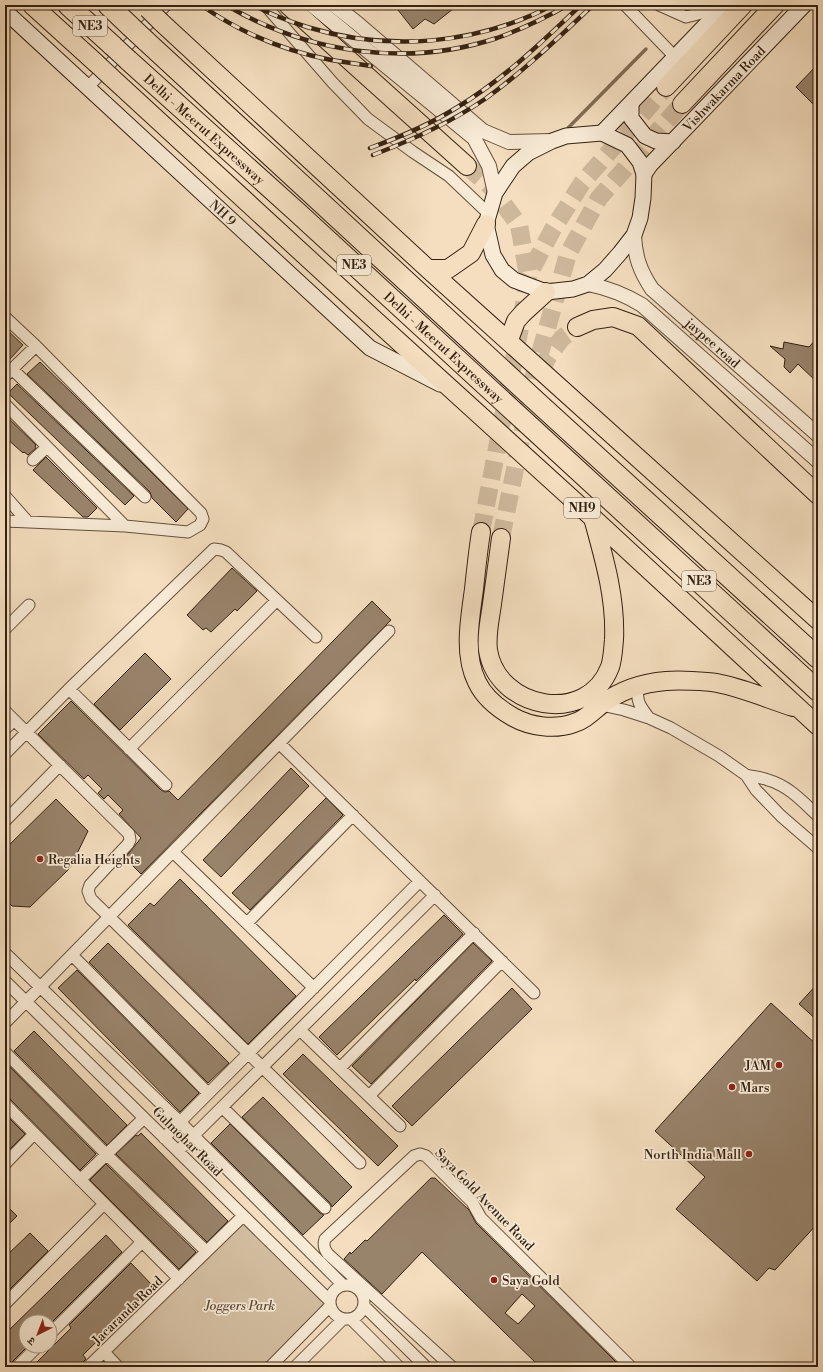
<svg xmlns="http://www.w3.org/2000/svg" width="823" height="1372" font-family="'Libre Bodoni','Noto Serif Devanagari',serif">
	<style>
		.green { fill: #d3bea1; stroke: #847059 }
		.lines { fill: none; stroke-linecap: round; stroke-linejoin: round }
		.stream { stroke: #806c56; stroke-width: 3.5 }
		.building { fill: #98836b; stroke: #342111; fill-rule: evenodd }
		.trunk-tunnel { stroke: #ceb89c; stroke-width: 18; stroke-dasharray: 18 9; stroke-linecap: butt }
		.minor-casing { stroke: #64503c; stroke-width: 13 }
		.tertiary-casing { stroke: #64503c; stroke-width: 16 }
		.secondary-casing { stroke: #342111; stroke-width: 17 }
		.trunk-casing { stroke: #342111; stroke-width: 20 }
		.motorway-casing { stroke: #342111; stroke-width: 22 }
		.minor { stroke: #f8ead5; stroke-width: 11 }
		.tertiary { stroke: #f8ead5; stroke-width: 14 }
		.secondary { stroke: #f8ead5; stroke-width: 15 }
		.trunk { stroke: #f4debf; stroke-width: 18 }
		.motorway { stroke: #f4debf; stroke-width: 20 }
		.rail-casing { stroke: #342111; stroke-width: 4.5 }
		.rail { stroke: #f8ead5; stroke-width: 3; stroke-dasharray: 9; stroke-linecap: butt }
		.trunk-bridge-casing { stroke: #342111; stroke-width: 20; stroke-linecap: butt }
		.motorway-bridge-casing { stroke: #342111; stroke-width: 22; stroke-linecap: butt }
		.trunk-bridge { stroke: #f4debf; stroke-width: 18 }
		.motorway-bridge { stroke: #f4debf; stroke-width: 20 }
		.poi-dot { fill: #8f2418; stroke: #f8ead5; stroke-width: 1.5 }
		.labels { text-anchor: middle; stroke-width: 3.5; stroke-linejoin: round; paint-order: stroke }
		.shield { fill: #f8ead5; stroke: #6f5d4c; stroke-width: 1 }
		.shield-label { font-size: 12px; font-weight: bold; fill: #342111 }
		.street-label { font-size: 13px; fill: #342111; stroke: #f8ead5 }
		.poi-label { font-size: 13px; fill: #342111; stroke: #f8ead5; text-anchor: start }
		.park-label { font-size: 13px; font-style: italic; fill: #5c4835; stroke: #f8ead5 }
	</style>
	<rect width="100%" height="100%" fill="#f4debf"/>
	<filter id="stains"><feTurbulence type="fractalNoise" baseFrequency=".005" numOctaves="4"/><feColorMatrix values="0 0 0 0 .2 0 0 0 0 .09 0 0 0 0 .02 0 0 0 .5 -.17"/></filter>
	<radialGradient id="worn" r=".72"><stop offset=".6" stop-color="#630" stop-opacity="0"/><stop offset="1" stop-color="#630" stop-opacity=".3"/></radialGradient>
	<!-- green -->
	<path class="green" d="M241 1218 330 1306 269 1367H118L104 1352Z"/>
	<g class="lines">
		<!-- stream -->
		<path class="stream" d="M680 12 687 5
			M568 128 646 49"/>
	</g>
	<!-- building -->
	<path class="building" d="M394 5H458L434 24 425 19 413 29Z
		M818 64V109L796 87Z
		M5 328 23 345 10 359 5 354Z
		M818 337V383L798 364 790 373 784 367 785 359 770 346 783 349 784 342 809 347Z
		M40 362 72 393 188 509 176 522 152 498 150 492 27 374Z
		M17 384 134 496 125 505 8 393Z
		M5 415 36 445 35 446 36 448 28 455 24 452 23 453 5 437Z
		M46 457 97 508 88 517H83L33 470Z
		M232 568 257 591 237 611 235 609 211 632 206 628 203 630 187 615Z
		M372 601 391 620 141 874 125 858 141 838 119 814 123 810 108 795 104 799 98 793 102 789 88 775 84 779 38 734 71 701 161 790 165 792 169 791 178 800Z
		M145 653 171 679 120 730 94 704Z
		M291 768 309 786 221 877 203 860Z
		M326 798 343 815 250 910 232 893Z
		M56 799 88 831 70 868 30 907 12 906 5 899V849Z
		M180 879 296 996 248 1044 128 925 150 903 154 906Z
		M444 915 463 934 416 981 415 979 337 1055 319 1037Z
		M108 943 229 1063 208 1083 89 962Z
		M473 943 492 961 371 1084 352 1066Z
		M77 970 199 1093 180 1112 58 988Z
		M818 983V1021L799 1004Z
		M512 988 532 1009 412 1126 392 1106Z
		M771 1003 818 1046V1223L775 1270 769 1268 757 1281 676 1209 705 1177 655 1131Z
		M34 1031 127 1125 107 1145 14 1051Z
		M303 1054 398 1146 378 1166 283 1074Z
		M5 1062 96 1154 80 1170 10 1099 5 1097Z
		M263 1097 352 1187 332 1207 330 1203 242 1117Z
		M5 1114 25 1134 5 1154Z
		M230 1124 320 1213 324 1215 303 1235 211 1143Z
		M141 1133 228 1221 207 1242 116 1154 136 1135 138 1136Z
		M106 1164 196 1252 179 1269 90 1180Z
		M431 1178H435L469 1210 476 1223 621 1367H540L422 1252 382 1294 344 1259 350 1252 351 1254 365 1240 367 1241ZM522 1294 535 1306 518 1324 505 1313Z
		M5 1204 17 1216 5 1228Z
		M30 1233 48 1251 5 1294V1257Z
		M106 1235 122 1252 52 1322H26V1348L7 1367H5V1334Z
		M131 1263 153 1286 83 1355 86 1359 83 1362 81 1367H32L71 1328 69 1325Z"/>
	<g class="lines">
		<!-- trunk-tunnel -->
		<path class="trunk-tunnel" d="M467 166 491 187 519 225 528 276
			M541 371 548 357 562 338 577 327
			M481 532 522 317 528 276 553 229 582 183 666 87
			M501 538 535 371 568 254 599 198 682 104"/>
		<defs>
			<path id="minor" d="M265 5 333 83 368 119 413 152 449 176 489 214
				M625 5 675 57
				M659 5 686 17 706 12 718 5
				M88 87 166 5
				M5 317 36 346 201 513 203 519 200 525 188 532 125 526 5 521
				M12 369 145 497
				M5 376 36 346
				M5 404 125 526
				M33 460 47 447
				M5 496 28 522
				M5 629 29 605
				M638 686C636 702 640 706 649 718
				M69 689 166 785
				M601 705 624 710 649 718 671 728 719 756 746 775 756 790 781 816 818 848
				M5 711 129 834 130 840 128 844 90 885 88 891 91 899 360 1163
				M5 729 14 720
				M279 743 534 993
				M129 749 277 600
				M5 754 69 689 214 549 221 550 226 552 316 637
				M746 775C753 777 761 777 768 780 789 786 803 802 818 816
				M5 821 60 765
				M173 852 314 988
				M247 923 353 815
				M5 953 180 1122 343 1285
				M72 955 208 1093
				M5 981 330 1301
				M5 1023 389 631
				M300 1030 400 1126
				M5 1052 106 1154 206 1251
				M340 1068 474 933
				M369 1096 502 961
				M5 1104 179 1279
				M222 1107 325 1208
				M164 1138 420 881
				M178 1151 435 895
				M5 1164 34 1134
				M80 1180 144 1118
				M330 1302a17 17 0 1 1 34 0a17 17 0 1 1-34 0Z
				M5 1304 104 1204
				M364 1306 426 1367
				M351 1319 399 1367
				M50 1334 142 1242
				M104 1352 118 1367
				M17 1367 38 1346
				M88 1367 243 1216
				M270 1367 330 1306
				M295 1367 343 1319
				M452 1367 328 1254C324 1249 323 1245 325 1239L414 1156 420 1154 426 1156 472 1202 481 1218 631 1367"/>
			<g id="tertiary">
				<path d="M312 5 474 138 489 166 495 193"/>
				<path d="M334 5 357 23 483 131 509 142 552 141"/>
				<path id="s1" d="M634 235C635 257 640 271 652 289L818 435"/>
				<path d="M588 284C608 288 624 294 642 305L818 461"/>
			</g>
			<g id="secondary">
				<path id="s2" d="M5 11 370 348 440 384"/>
				<path d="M631 104V118L645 136 656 141 673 142"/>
				<path d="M602 133 627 145 640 162 644 174 643 198 640 218 634 235 620 253 605 270 588 284 573 289 546 292 514 280 502 270 493 255 486 224 495 193 513 166 528 153 552 141 566 136Z"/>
				<path d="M602 133 725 5"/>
				<path id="s3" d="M644 174 651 164 804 5"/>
			</g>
			<path id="trunk" d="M32 5 96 63
				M288 5 467 166
				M161 22 428 269 818 620
				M111 77 375 320 593 518 818 726
				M666 87 743 5
				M682 104 775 5
				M428 269H448L471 253 486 224
				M577 327 593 320 613 317 638 326 818 495
				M509 340 516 321 523 313 546 292
				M481 532C478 551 476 570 474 589 470 619 463 654 477 682 484 697 499 709 513 717 531 727 555 730 574 723 585 720 593 711 602 704 621 690 641 683 666 681 678 680 706 681 717 683 743 688 768 699 793 707
				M501 538C498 560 495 582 492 604 490 619 486 635 488 650 497 709 587 727 610 667 613 658 613 649 614 640 616 598 604 558 593 518"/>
			<g id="motorway">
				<path d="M68 5 113 46"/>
				<path d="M108 5 131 27"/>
				<path d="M146 41 535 400 818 658"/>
				<path id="s4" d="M128 60 298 213 818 691"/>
			</g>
		</defs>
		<!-- minor casing -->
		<use href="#minor" class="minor-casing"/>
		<!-- tertiary casing -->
		<use href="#tertiary" class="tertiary-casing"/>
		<!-- secondary casing -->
		<use href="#secondary" class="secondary-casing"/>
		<!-- trunk casing -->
		<use href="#trunk" class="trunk-casing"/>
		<!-- motorway casing -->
		<use href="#motorway" class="motorway-casing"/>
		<!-- minor -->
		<use href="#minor" class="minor"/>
		<!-- tertiary -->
		<use href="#tertiary" class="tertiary"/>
		<!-- secondary -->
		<use href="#secondary" class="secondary"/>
		<!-- trunk -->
		<use href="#trunk" class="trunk"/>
		<!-- motorway -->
		<use href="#motorway" class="motorway"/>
		<defs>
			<path id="rail" d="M201 5C239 32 285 51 331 60 344 62 357 64 371 66
				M226 5C307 53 407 68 497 38 522 29 545 18 568 5
				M253 5C270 14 288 21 307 27 388 52 477 45 553 5
				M370 148C400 137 429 125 456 108 503 80 542 42 581 5
				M373 155C412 140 450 123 485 99 524 71 558 38 593 5"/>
		</defs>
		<!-- rail casing -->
		<use href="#rail" class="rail-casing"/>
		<!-- rail -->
		<use href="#rail" class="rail"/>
		<defs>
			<path id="trunk-bridge" d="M148 9 161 22
				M96 63 111 77"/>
			<path id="motorway-bridge" d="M131 27 146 41
				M113 46 128 60"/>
		</defs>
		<!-- trunk-bridge casing -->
		<use href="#trunk-bridge" class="trunk-bridge-casing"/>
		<!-- motorway-bridge casing -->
		<use href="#motorway-bridge" class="motorway-bridge-casing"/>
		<!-- trunk-bridge -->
		<use href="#trunk-bridge" class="trunk-bridge"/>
		<!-- motorway-bridge -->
		<use href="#motorway-bridge" class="motorway-bridge"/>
	</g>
	<!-- markers -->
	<g class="poi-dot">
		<circle cx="40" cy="859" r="4"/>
		<circle cx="779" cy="1065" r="4"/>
		<circle cx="732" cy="1087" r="4"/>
		<circle cx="749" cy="1154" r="4"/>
		<circle cx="494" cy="1280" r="4"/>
	</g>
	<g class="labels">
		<!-- shield labels -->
		<g class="shield">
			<rect x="73" y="16" width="34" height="20" rx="3"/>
			<rect x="337" y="255" width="34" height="20" rx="3"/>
			<rect x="564" y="498" width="36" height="20" rx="3"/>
			<rect x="682" y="571" width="34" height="20" rx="3"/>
		</g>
		<g class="shield-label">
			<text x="90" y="30">NE3</text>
			<text x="354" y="269">NE3</text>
			<text x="582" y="512">NH9</text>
			<text x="699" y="585">NE3</text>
		</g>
		<!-- street labels -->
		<g class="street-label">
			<text dy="5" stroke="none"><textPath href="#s3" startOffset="117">Vishwakarma Road</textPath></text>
			<text dy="5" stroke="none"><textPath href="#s4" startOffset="103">Delhi - Meerut Expressway</textPath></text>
			<text dy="5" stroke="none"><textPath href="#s2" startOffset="297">NH 9</textPath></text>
			<text dy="5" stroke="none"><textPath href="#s1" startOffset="139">jaypee road</textPath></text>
			<text dy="5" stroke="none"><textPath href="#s4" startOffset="427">Delhi - Meerut Expressway</textPath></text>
			<text transform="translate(188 1141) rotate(45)" y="5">Gulmohar Road</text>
			<text transform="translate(485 1199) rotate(46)" y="5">Saya Gold Avenue Road</text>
			<text transform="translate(127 1310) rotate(-44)" y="5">Jacaranda Road</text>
		</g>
		<!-- poi labels -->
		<g class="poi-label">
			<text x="48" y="864">Regalia Heights</text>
			<text x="771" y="1070" text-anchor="end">JAM</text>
			<text x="740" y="1092">Mars</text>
			<text x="741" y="1159" text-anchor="end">North India Mall</text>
			<text x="502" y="1285">Saya Gold</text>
		</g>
		<!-- park labels -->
		<g class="park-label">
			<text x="240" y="1310">Joggers Park</text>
		</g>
	</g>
	<!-- margin -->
	<rect width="823" height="1372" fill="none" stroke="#f4debf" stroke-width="20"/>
	<rect x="6" y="6" width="811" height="1360" fill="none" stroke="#342111" stroke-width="2"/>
	<rect x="10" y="10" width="803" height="1352" fill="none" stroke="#342111"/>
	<!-- north arrow -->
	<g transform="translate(38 1334) rotate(222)"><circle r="19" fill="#f8ead5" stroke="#aa9a87"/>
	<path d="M0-3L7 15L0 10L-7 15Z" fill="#8f2418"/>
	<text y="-6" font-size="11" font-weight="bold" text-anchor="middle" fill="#342111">उ</text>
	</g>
	<rect width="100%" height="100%" filter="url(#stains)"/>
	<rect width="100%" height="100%" fill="url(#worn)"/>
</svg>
